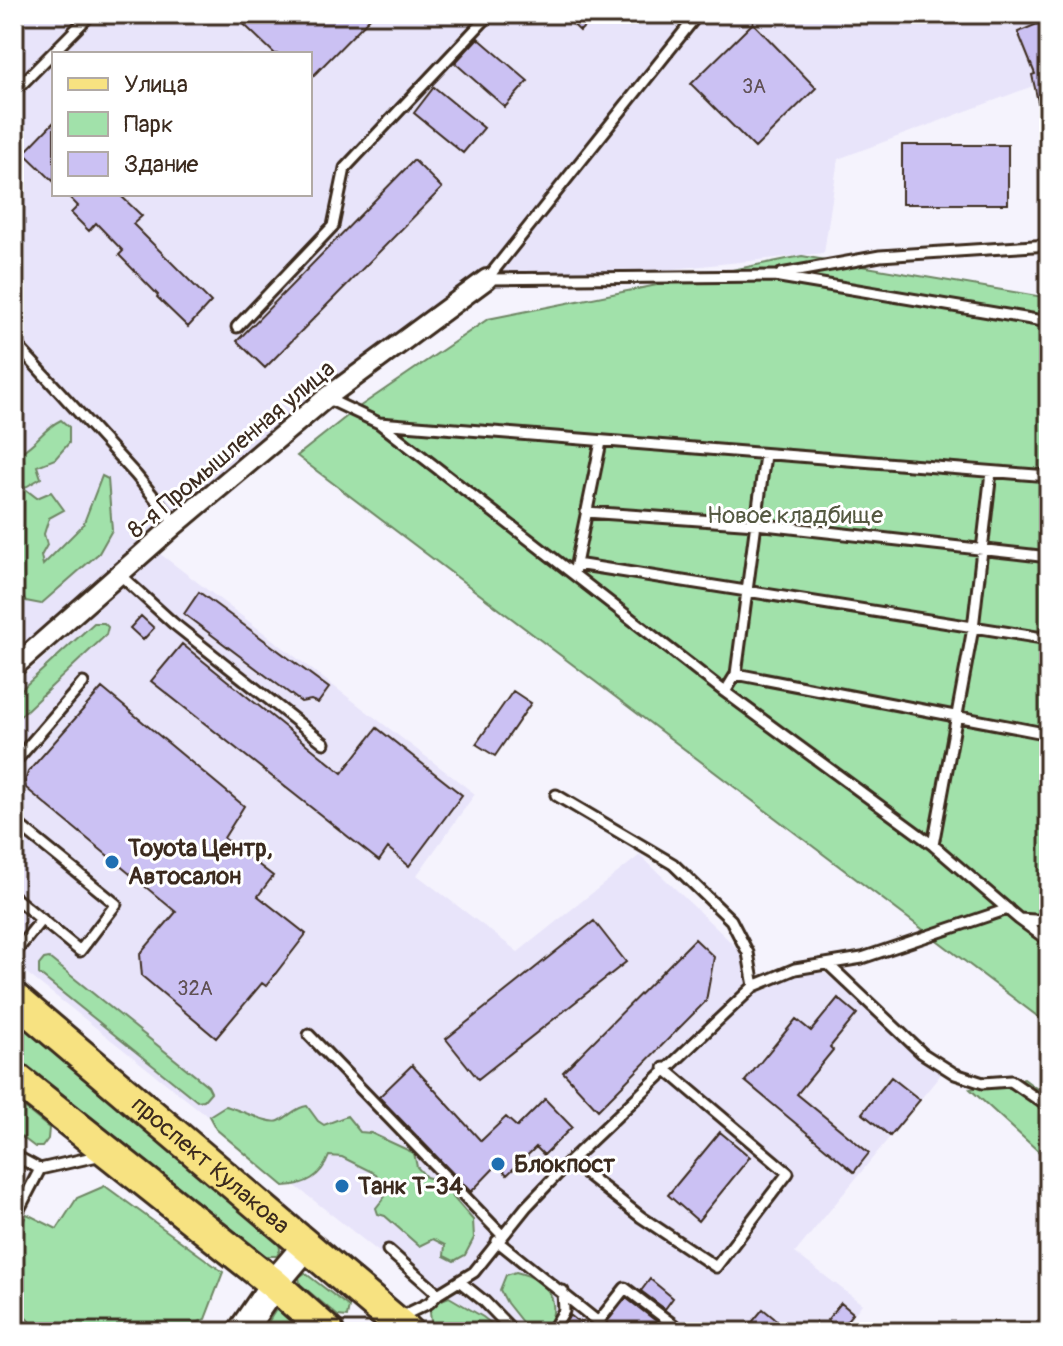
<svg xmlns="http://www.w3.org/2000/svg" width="1063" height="1346" font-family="Pangolin,sans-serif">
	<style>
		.built { fill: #e8e4fa; fill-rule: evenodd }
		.green { fill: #a1e1aa; stroke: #6e8664; stroke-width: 2 }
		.building { fill: #cbc1f3; stroke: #3b2a1e; stroke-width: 2 }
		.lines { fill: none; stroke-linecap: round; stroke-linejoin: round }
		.lane-casing { stroke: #3b2a1e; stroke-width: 15 }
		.street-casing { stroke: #3b2a1e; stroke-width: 24 }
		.secondary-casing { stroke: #3b2a1e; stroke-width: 32 }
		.primary-casing { stroke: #3b2a1e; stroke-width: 36 }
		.lane { stroke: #fff; stroke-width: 9 }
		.street { stroke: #fff; stroke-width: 18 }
		.secondary { stroke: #fff; stroke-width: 26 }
		.primary { stroke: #f7e281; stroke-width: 30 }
		.poi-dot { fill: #1f6fb2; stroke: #fff; stroke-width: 3 }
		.labels { text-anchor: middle; stroke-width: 6; stroke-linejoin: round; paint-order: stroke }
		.number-label { font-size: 20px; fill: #5f5053 }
		.street-label { font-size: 24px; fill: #3b2a1e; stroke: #fff }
		.park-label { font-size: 24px; fill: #545841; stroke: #fff }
		.poi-label { font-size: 24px; font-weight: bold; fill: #3b2a1e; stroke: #fff; text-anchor: start }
	</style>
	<rect width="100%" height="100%" fill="#f5f3fd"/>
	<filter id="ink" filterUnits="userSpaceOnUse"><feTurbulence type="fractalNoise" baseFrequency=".0125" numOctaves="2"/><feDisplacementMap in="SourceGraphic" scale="16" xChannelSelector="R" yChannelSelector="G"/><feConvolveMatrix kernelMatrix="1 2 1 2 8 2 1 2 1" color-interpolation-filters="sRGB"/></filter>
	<g filter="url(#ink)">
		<!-- built -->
		<path class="built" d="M14 14H1049V80L838 159 824 253 464 291 311 398 14 662ZM54 54H310V194H54Z
			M159 553 475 794 417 875 518 952 640 855 738 949 765 990 795 975 824 972 942 1073 795 1253 862 1304 840 1332H480L14 963V685Z"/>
		<!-- green -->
		<path class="green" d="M802 256 1049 298V1025L297 456 356 409 488 319Z
			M61 420 69 427V443L55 459 37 466 41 478 24 488 37 498 51 492 64 510 49 518 44 534 47 545 41 556 43 565 83 525 102 476 108 479 112 530 99 553 41 604 26 601 14 587V446L21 452C37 443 44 428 61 420Z
			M94 623H104L108 627 106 635 14 722V696Z
			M49 958 208 1086 211 1092 204 1100 197 1101 39 974V965L44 959Z
			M14 1016 279 1241 280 1250 277 1256H265L14 1055Z
			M1024 1079 1049 1098V1161L970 1089Z
			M14 1105 22 1106 49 1128 48 1139 42 1147H35L14 1131Z
			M225 1106C239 1109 270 1125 279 1121 290 1116 296 1107 307 1106L318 1121 324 1125 347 1116 360 1132 371 1133 414 1153 417 1167 426 1177 438 1180 473 1220 474 1238 465 1255 454 1261 444 1256 445 1245 433 1239 419 1246 385 1216 378 1214 376 1208 387 1194 376 1174 342 1157 329 1156C321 1177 306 1185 284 1186L216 1129 209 1116Z
			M105 1186 223 1272 205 1319 187 1328 42 1332 25 1317 14 1298V1239L27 1214 57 1229 77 1198Z
			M516 1272C549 1280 563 1302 546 1332H530L507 1303 500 1290 506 1275Z
			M305 1273 349 1307 347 1317 338 1316 300 1284 299 1277Z
			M449 1297 483 1317 502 1332H443L431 1322 430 1312 434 1303Z
			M277 1308 304 1332H262Z"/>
		<!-- building -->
		<path class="building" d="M233 14H374L310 79V54H275Z
			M562 14H596L580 31Z
			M1049 19V123L1043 124 1032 75 1035 74 1018 32Z
			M753 23 816 88 755 148 691 84Z
			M478 38 528 81 505 107 455 63Z
			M434 87 484 128 463 153 414 113Z
			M54 122V182L24 153Z
			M902 145H1008V204H902Z
			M414 160 442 188 265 368 237 341Z
			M66 194H119L142 216 133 224 211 302 188 327 157 297 158 295 119 255 123 251 96 223 89 231 71 213 78 206Z
			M199 592 329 688 318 703 311 700 301 702 184 614Z
			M141 616 154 628 143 640 130 628Z
			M182 644 342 773 377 728 462 795 409 866 388 848 379 861 151 681Z
			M102 688 244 806 224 838 273 876 258 896 306 934 266 986 262 983 216 1038 142 976 140 954 176 912 26 788 25 781 28 772Z
			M513 691 531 703 495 756 476 744Z
			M594 921 626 962 478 1079 446 1039Z
			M695 939 714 957 706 1001 598 1110 563 1072Z
			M838 998 857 1014 830 1047 833 1050 797 1094 869 1153 854 1172 745 1081 796 1019 811 1031Z
			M412 1065 481 1141 506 1117 517 1127 545 1099 572 1127 544 1155 536 1147 507 1175 498 1164 471 1192 379 1097Z
			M891 1077 920 1100 890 1136 862 1113Z
			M720 1132 750 1157 698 1221 668 1195Z
			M650 1279 673 1298 665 1309 641 1291Z
			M626 1298 656 1321 669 1332H604L609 1327 608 1321Z
			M841 1303 853 1313 839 1330 827 1320Z
			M763 1309 791 1332H744Z
			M570 1315 591 1332H560Z"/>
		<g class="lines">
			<defs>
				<path id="lane" d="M14 92 91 14
					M781 274 880 256 1049 245
					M487 279 774 276 1049 322
					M487 279 698 14
					M237 327 333 226 345 168 490 14
					M14 342 136 475 176 524
					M326 398 379 423 725 692 933 845 1019 919 1049 941
					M379 423 1049 476
					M586 512 756 524 1049 557
					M576 564 601 442
					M574 573 576 564 1049 639
					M119 574 173 623 324 743
					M736 674 765 455
					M725 692 736 674 1049 734
					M14 763 83 683
					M14 821 116 904 80 951 14 897
					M933 845 973 628 991 472
					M1019 919 1049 921
					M14 954 42 919
					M828 964 922 1053 955 1074 983 1083 1011 1081 1049 1107
					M754 986 795 969 862 958 1008 909
					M309 1035 502 1235
					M14 1155 40 1169
					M570 1161 641 1217 716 1267 788 1173 664 1068
					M14 1219 40 1169 102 1155
					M497 1241 602 1325
					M388 1250 438 1294
					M459 1281 484 1301 514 1332
					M398 1318 429 1303 438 1294 474 1272 526 1207 570 1161 754 986 748 953 731 920 673 864 556 795
					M598 1322 625 1288 683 1332
					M551 1332 564 1311 563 1291"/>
				<path id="street" d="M14 667 176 524 326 398 487 279"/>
				<path id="secondary" d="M241 1332 274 1284 307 1245"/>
				<g id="primary">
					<path id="s1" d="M14 998 408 1332"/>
					<path d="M14 1077 274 1284 328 1332"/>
				</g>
			</defs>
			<!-- lane casing -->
			<use href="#lane" class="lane-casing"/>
			<!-- street casing -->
			<use href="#street" class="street-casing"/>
			<!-- secondary casing -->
			<use href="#secondary" class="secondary-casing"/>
			<!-- primary casing -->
			<use href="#primary" class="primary-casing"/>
			<!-- lane -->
			<use href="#lane" class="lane"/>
			<!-- street -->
			<use href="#street" class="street"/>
			<!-- secondary -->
			<use href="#secondary" class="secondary"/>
			<!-- primary -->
			<use href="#primary" class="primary"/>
		</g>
	</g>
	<!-- markers -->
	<g class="poi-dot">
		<circle cx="112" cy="862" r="8"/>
		<circle cx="498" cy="1164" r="8"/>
		<circle cx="342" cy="1186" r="8"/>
	</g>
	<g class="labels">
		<!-- number labels -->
		<g class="number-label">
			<text x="754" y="93">3А</text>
			<text x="195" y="995">32А</text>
		</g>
		<!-- street labels -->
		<g class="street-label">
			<text transform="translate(231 449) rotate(-40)" y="8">8-я Промышленная улица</text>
			<text dy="8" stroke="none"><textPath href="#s1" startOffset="258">проспект Кулакова</textPath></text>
		</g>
		<!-- park labels -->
		<g class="park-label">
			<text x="795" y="523">Новое кладбище</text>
		</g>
		<!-- poi labels -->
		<g class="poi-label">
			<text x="128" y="856">Toyota Центр,<tspan x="128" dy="28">Автосалон</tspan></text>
			<text x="514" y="1172">Блокпост</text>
			<text x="358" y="1194">Танк Т-34</text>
		</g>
	</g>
	<!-- margin -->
	<rect width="1063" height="1346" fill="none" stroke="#fff" stroke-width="48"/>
	<rect x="24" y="24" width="1015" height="1298" fill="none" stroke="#3b2a1e" stroke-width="3" filter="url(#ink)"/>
	<!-- legend -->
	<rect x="52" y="52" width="260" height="144" fill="#ffffff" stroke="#b1aaa5" stroke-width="2"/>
	<rect x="68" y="78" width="40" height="12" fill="#f7e281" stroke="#b1aaa5" stroke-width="2"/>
	<text x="124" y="92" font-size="24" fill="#3b2a1e">Улица</text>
	<rect x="68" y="112" width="40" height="24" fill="#a1e1aa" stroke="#b1aaa5" stroke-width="2"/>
	<text x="124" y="132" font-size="24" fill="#3b2a1e">Парк</text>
	<rect x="68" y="152" width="40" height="24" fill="#cbc1f3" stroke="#b1aaa5" stroke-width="2"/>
	<text x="124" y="172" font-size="24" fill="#3b2a1e">Здание</text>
</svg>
